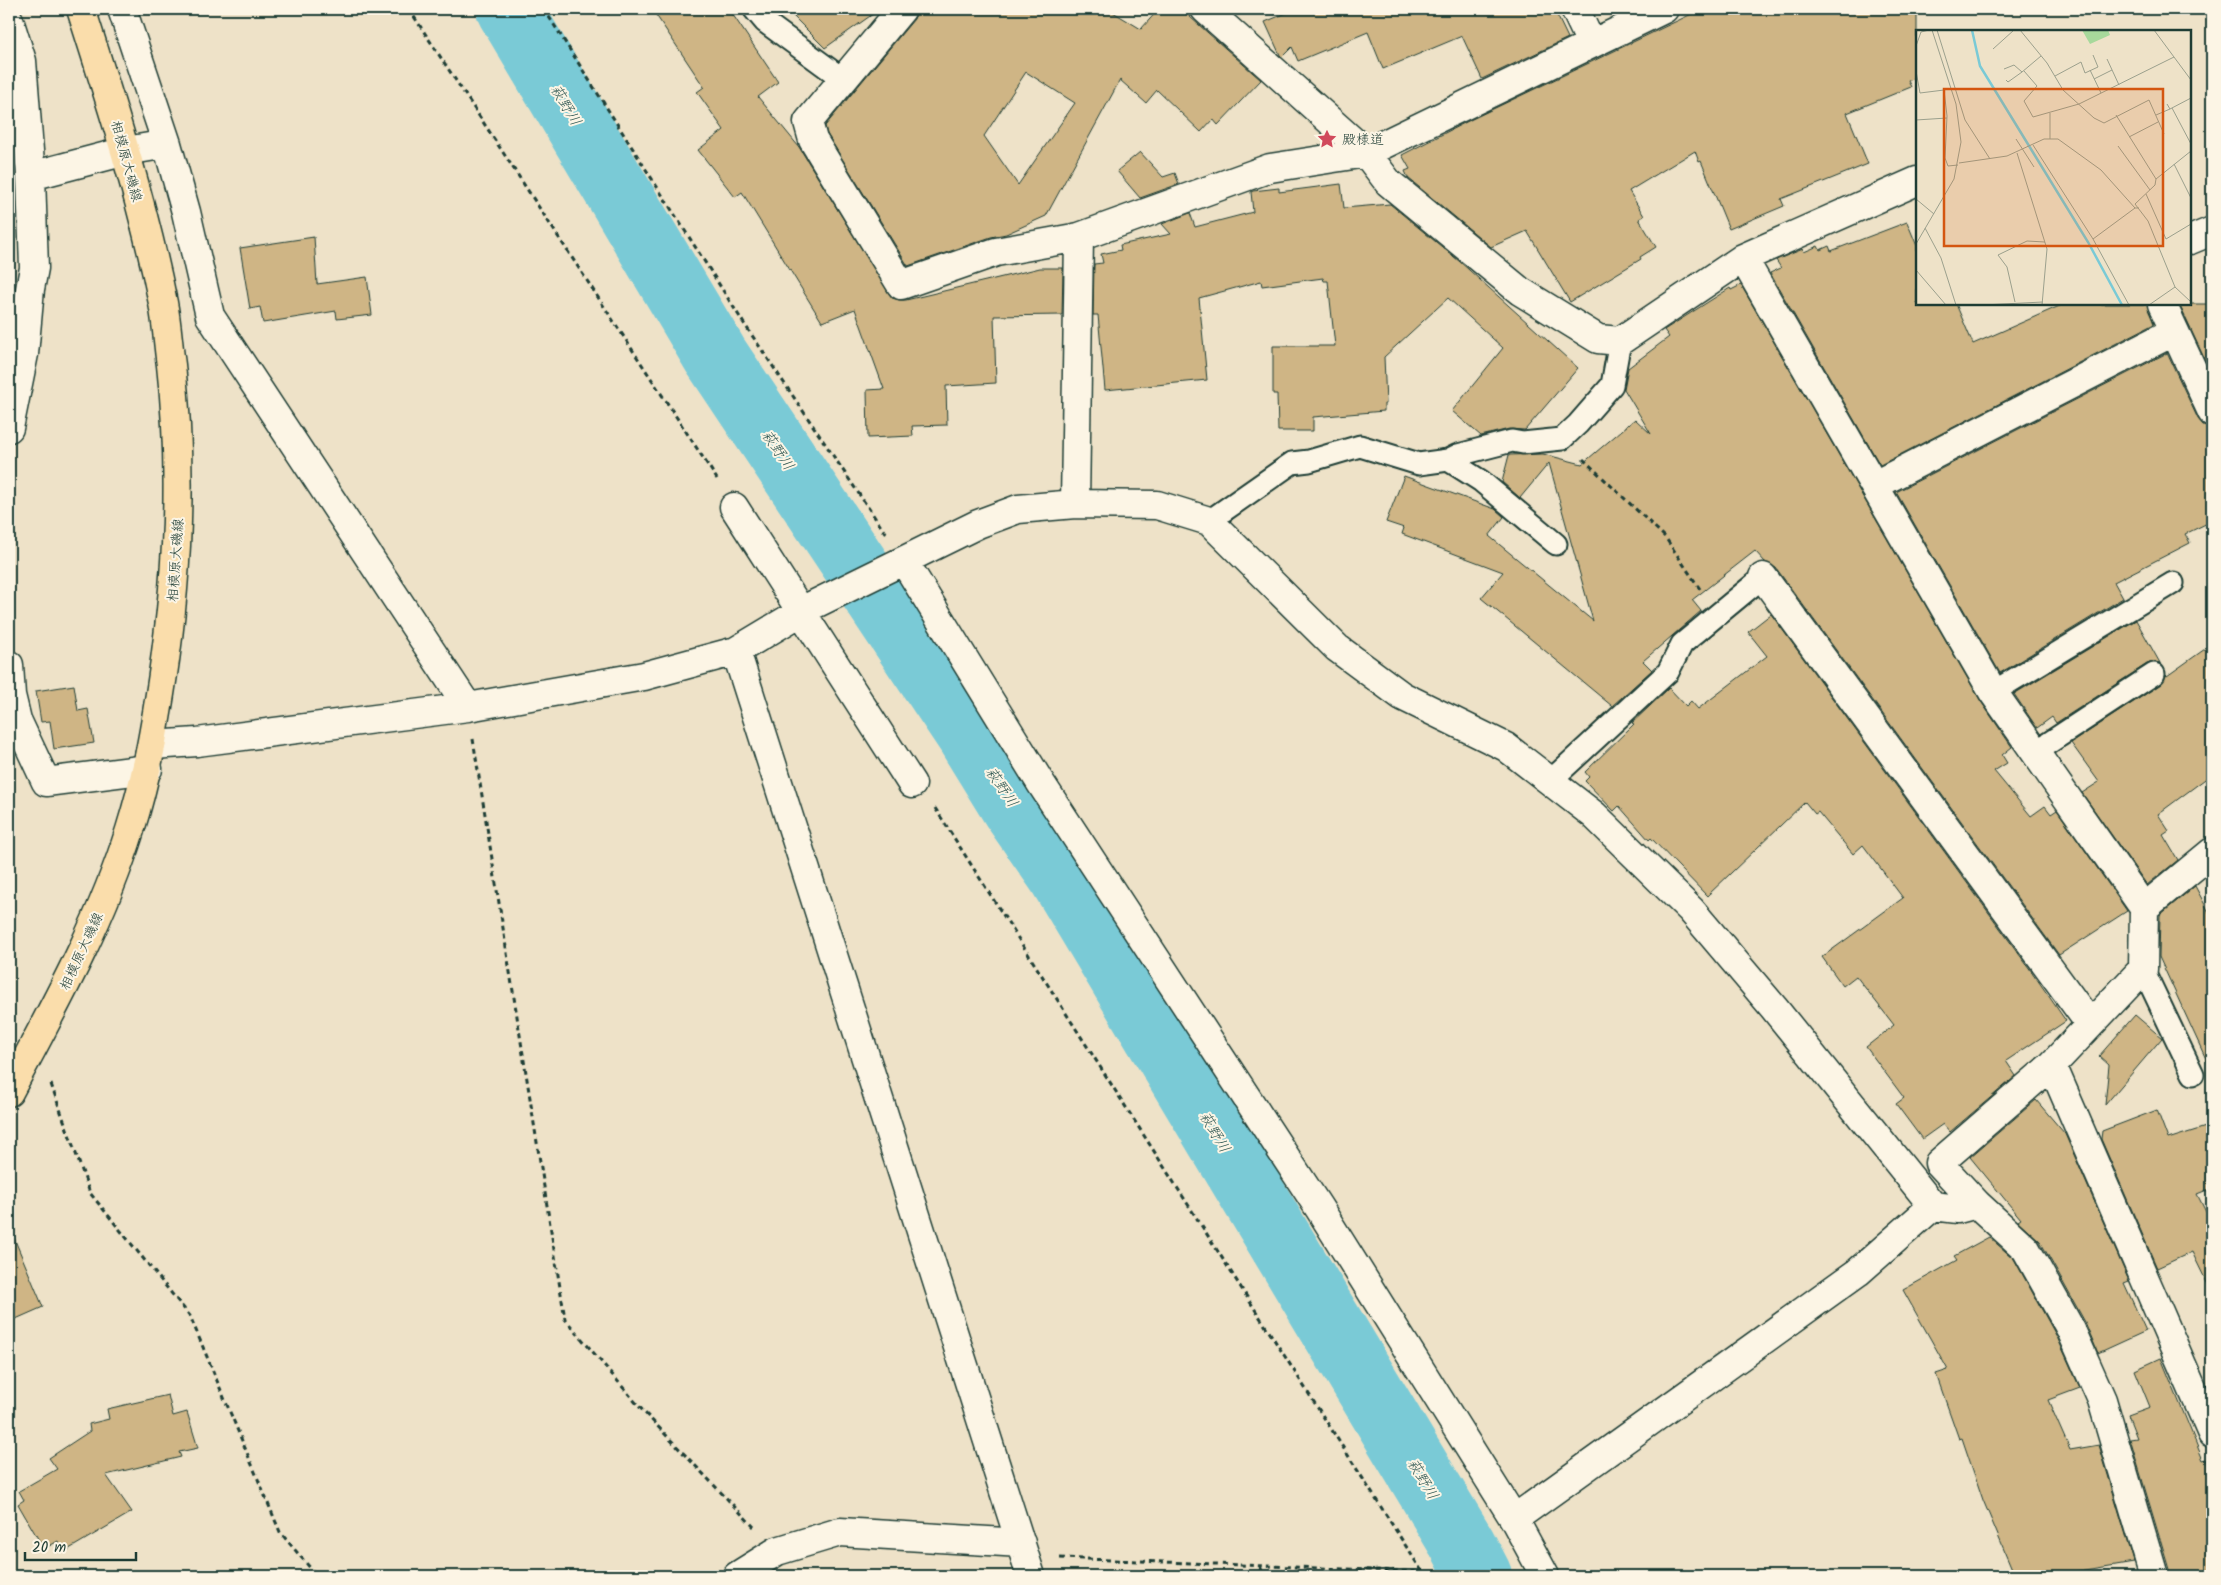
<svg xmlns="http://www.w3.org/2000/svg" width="2221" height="1585" font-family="Kalam,'Klee One',sans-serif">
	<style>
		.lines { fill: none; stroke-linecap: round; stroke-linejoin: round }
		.river { stroke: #7acad6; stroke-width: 66 }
		.building { fill: #cfb585; stroke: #1f3d34; fill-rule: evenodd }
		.service-casing { stroke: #1f3d34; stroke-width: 25 }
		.minor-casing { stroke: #1f3d34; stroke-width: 31 }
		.primary-casing { stroke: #1f3d34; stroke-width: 31 }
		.path { stroke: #1f3d34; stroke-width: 3; stroke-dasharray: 5 4; stroke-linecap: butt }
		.service { stroke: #fcf5e5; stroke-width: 21 }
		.minor { stroke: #fcf5e5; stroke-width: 28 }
		.primary { stroke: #faddab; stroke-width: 28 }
		.labels { text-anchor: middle; stroke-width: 4; stroke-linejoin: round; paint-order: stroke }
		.poi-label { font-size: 14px; fill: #1f3d34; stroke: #fcf5e5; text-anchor: start }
		.street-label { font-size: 14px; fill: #1f3d34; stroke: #fcf5e5 }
		.water-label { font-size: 15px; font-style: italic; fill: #315954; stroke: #fcf5e5 }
		.inset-river { fill: none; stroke: #7acad6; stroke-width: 2.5 }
		.inset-road { fill: none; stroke: #9ba08d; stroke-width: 1 }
		.view { fill: #d45610; fill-opacity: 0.15; stroke: #d45610; stroke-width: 2.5 }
		.inset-edge { fill: none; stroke: #1f3d34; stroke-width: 2.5 }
	</style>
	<rect width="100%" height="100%" fill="#eee2c8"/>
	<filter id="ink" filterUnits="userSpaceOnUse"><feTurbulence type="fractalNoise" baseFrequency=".02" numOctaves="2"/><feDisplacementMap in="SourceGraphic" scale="10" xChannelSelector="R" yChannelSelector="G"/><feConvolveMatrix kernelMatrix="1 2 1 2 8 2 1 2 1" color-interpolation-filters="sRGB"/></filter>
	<g filter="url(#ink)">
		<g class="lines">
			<!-- river -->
			<path class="river" d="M509 9 715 355 969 735 1014 808 1060 874 1463 1545 1479 1576"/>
		</g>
		<!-- building -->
		<path class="building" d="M652 9H729L778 82 758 97 799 147 892 298 899 300H906L1040 268H1063L1062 315 994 316 996 383 946 386 947 425 912 426 913 436 868 438 867 390 884 389 855 309 822 322 742 192 735 197 698 150 724 130 697 92 704 87Z
			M786 9H880L825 48Z
			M917 9H1108L1141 29 1159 9H1181L1261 80 1218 125 1213 119 1201 132 1157 90 1146 103 1120 80 1046 216 1006 234 991 237 908 266 827 134 825 126 914 19ZM1026 72 1075 103 1018 185 984 136Z
			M1296 9H1554L1568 38 1482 79 1462 36 1383 69 1368 32 1298 61 1292 47 1282 57 1280 55 1265 22Z
			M1702 9H1917V77L1908 81 1911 87 1847 113 1868 164 1781 199 1784 206 1729 229 1701 161 1699 162 1695 151 1629 191 1644 216 1639 219 1656 247 1640 257 1641 259 1570 302 1527 231 1491 247 1408 178 1405 171 1410 169 1402 155 1472 119Z
			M1140 152 1163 177 1175 173 1179 184 1140 198 1117 171Z
			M1341 184 1344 208 1390 204 1459 261 1578 368 1525 430 1509 429 1481 436 1452 411 1503 348 1448 298 1384 357 1386 404H1384V411L1313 417V431H1278L1277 394H1273V346H1335L1328 281H1324L1323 278 1262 286 1261 281 1199 298 1207 380 1105 390 1098 315H1093L1094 264 1103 263 1101 254 1121 250 1120 245 1171 234 1162 224 1190 213 1195 227 1253 212 1251 192 1253 191 1279 188V192Z
			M1907 222 1917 246V304H1956L1973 344 2064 304H2147L2154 324 1880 465 1770 273 1781 268 1776 260 1803 249 1804 252 1818 246 1820 250 1829 246 1831 251Z
			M314 237 317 284 367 277 372 315 337 319 336 311 263 323 260 307 250 309 240 248Z
			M1741 285 1980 700 2012 747 2002 755 2007 763 1994 771 2031 816 2045 806 2051 814 2057 810 2127 911 2059 955 1776 568 1765 562 1755 551 1692 600 1701 611 1643 661 1652 670 1612 706 1481 598 1503 572 1402 534 1404 528 1386 522 1404 476 1495 509 1504 517 1489 536 1593 621 1549 463 1520 498 1502 482 1509 455 1543 454 1582 464 1635 419 1651 434 1624 389 1628 368 1669 337 1664 330 1730 288 1731 290Z
			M2179 304H2212V375Z
			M2167 353 2198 419 2203 425 2212 427V521L2185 534 2190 543 2114 582 2123 598 2000 673 1896 492Z
			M1771 614 2032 972 2066 1021 2006 1061 2016 1076 1950 1132 1943 1124 1922 1139 1896 1104 1904 1098 1866 1047 1894 1025 1856 976 1843 986 1822 957 1903 898 1863 845 1853 854 1818 812 1815 814 1805 802 1707 896 1651 838 1649 840 1619 806 1614 811 1585 781 1589 777 1585 772 1634 724 1632 723 1669 688 1686 706 1691 701 1698 709 1767 656 1748 632Z
			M2136 620 2160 663 2154 662 2147 664 2056 723 2052 717 2037 728 2014 694Z
			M2212 644V774L2158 814 2169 831 2163 835 2178 860 2147 885 2082 793 2099 782 2071 743 2161 684 2166 675 2167 676Z
			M74 685 78 711 88 709 94 743 54 749 50 721 41 722 36 691Z
			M2195 886 2212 918V1072L2159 957 2160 915Z
			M2135 1015 2162 1038 2105 1105 2109 1065 2099 1056Z
			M2036 1100 2065 1134 2129 1281 2124 1283 2146 1331 2098 1353 2085 1322 2040 1241 2018 1221 2021 1219 1970 1157Z
			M2157 1110 2168 1139 2212 1125V1188L2197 1194 2212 1224V1293L2192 1252 2157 1268 2101 1139 2102 1131Z
			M9 1226 43 1307 9 1322Z
			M1989 1237 2014 1259 2057 1337 2080 1388 2048 1400 2070 1450 2099 1445 2134 1562 2049 1576H2015L1983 1500 1962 1438 1959 1439 1936 1374 1948 1370 1903 1290 1957 1260 1954 1256Z
			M2161 1358 2203 1460 2206 1459 2212 1474V1576H2171L2130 1439 2137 1438 2128 1415 2150 1407 2135 1370Z
			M168 1395 173 1416 187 1412 198 1448 179 1452 181 1457 106 1475 132 1512 64 1552 58 1541 44 1549 18 1504 24 1500 19 1491 57 1469 49 1458 90 1431 89 1424 109 1419 107 1409Z"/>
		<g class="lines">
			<defs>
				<path id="service" d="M754 9 765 22 844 80
					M1448 460 1458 455 1512 441 1523 443 1562 439 1578 424 1612 385 1620 341
					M1209 521 1292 463 1309 461 1360 446 1419 464 1448 460 1481 481 1556 544
					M1993 692 2173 583
					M2035 752 2154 674
					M1549 782 1668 672 1682 644 1763 577
					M2143 969 2193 1074"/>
				<path id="minor" d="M122 9 167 144 186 212 210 316 468 707
					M902 9 808 122 813 140 901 285 996 252 1079 237 1270 168 1366 153 1664 9
					M1205 9 1366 153 1388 182 1520 291 1598 339 1620 341 1743 258 1917 181
					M1575 9 1591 43
					M9 20 22 61 31 176 34 268 30 289 24 354 9 428
					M31 176 126 151 167 144
					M2190 240 2212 231
					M1743 258 1993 692 2144 908 2212 852
					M2162 304 2212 412
					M1875 485 2173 332
					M1075 504 1079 237
					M734 507 912 784
					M904 561 1040 782 1319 1208 1514 1519 1545 1576
					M1763 577 2090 1024
					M736 651 1031 1576
					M9 665 11 695 17 720 46 782 148 769
					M153 745 197 742 468 707 644 676 736 651 809 607 978 524 1018 509 1075 504 1157 505 1209 521 1337 648 1402 696 1506 747 1594 815 1691 910 1774 1008 1933 1206 1958 1209 1977 1204
					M2144 908 2143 969 2052 1065 1939 1163 1977 1204 2026 1249 2071 1330 2102 1400 2154 1576
					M2052 1065 2212 1434
					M1514 1519 1858 1272 1933 1206
					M737 1576 777 1551 840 1532 1021 1543"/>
				<path id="primary" d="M9 1092C54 1007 101 923 130 830 146 779 154 734 162 681 178 576 183 471 171 365 168 345 167 323 163 303 143 203 112 106 81 9"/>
			</defs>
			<!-- service casing -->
			<use href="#service" class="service-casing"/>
			<!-- minor casing -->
			<use href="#minor" class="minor-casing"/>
			<!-- primary casing -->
			<use href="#primary" class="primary-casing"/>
			<!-- path -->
			<path class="path" d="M409 9 717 479
				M544 9 743 322 886 534
				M1583 459 1665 537 1700 589
				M473 739 565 1319 643 1411 754 1527
				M935 808 1425 1576
				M51 1084 90 1193 190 1316 280 1532 317 1576
				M1060 1558 1423 1572
				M1260 1566 1264 1576"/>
			<!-- service -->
			<use href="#service" class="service"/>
			<!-- minor -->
			<use href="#minor" class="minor"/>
			<!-- primary -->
			<use href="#primary" class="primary"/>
		</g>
	</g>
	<!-- icons -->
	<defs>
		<symbol id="sight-bare" viewBox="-9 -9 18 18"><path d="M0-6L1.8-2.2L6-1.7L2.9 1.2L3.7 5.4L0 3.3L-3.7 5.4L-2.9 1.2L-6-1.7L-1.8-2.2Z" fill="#d1495b" stroke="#fcf5e5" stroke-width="2.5" paint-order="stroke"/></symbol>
	</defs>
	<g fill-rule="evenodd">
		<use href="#sight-bare" x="1313" y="125" width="28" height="28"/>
	</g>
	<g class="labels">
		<!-- poi labels -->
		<g class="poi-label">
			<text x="1342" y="144">殿様道</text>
		</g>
		<!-- street labels -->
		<g class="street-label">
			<text transform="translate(127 161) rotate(75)" y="5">相模原大磯線</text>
			<text transform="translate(175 560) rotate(-86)" y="5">相模原大磯線</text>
			<text transform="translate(81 951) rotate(-65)" y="5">相模原大磯線</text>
		</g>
		<!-- water labels -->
		<g class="water-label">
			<text transform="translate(566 105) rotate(59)" y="5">萩野川</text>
			<text transform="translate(778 450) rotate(56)" y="5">萩野川</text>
			<text transform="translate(1002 787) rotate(56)" y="5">萩野川</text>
			<text transform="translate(1215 1132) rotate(59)" y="5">萩野川</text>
			<text transform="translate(1423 1479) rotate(59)" y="5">萩野川</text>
		</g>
	</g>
	<!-- overview -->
	<g transform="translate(1916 30)">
		<rect width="275" height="275" fill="#eee2c8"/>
		<path d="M166 0H192L194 5 174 14Z" fill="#a7d99b"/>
		<path class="inset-river" d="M56 0 64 36 172 212 206 275"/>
		<path class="inset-road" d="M21 0 49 90 74 129M104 0 131 33 147 60 178 88 188 93 233 70 248 104M238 0 275 50M0 16 5 2 13 0M77 19 98 0M191 29 203 55M88 39 98 35 106 42M174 40 185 63M0 41 4 63 28 60 31 86 29 128 32 136 42 135M108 41 121 56 108 71 117 87 163 74 258 27M139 46 165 32 169 43 182 37 177 25M178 49 196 40M90 50 92 52 106 42 125 26M251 74 254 79 275 68M256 78 275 114M200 85 240 149 275 121M240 85 254 79M0 90 31 88M213 107 242 92M100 109 118 137M134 109V83M117 115 177 209 213 275M202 116 234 160M101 123 131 219 126 275M43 133 91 126 128 109H142L185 140 219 178H223M258 134 275 168M240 149 239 155 219 174 232 191 259 257 275 272M230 164 250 209 275 194M0 169 18 184M9 198 25 228 40 275M177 209 219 178M0 214 38 149 45 112 40 74 16 0M0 240 30 275M99 272 91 237 82 225 111 211 129 212M67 275 127 272M233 275 259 257"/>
		<path class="view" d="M28 59H247V216H28Z"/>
		<rect width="275" height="275" class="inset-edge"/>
	</g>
	<!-- margin -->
	<rect width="2221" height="1585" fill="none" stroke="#fcf5e5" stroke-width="30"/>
	<rect x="15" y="15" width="2191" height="1555" fill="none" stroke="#1f3d34" stroke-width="2" filter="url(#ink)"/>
	<!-- scale -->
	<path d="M25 1552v8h111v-8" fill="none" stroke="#1f3d34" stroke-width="2.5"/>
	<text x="32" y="1552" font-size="15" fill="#1f3d34" stroke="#fcf5e5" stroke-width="4" paint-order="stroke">20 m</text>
</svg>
